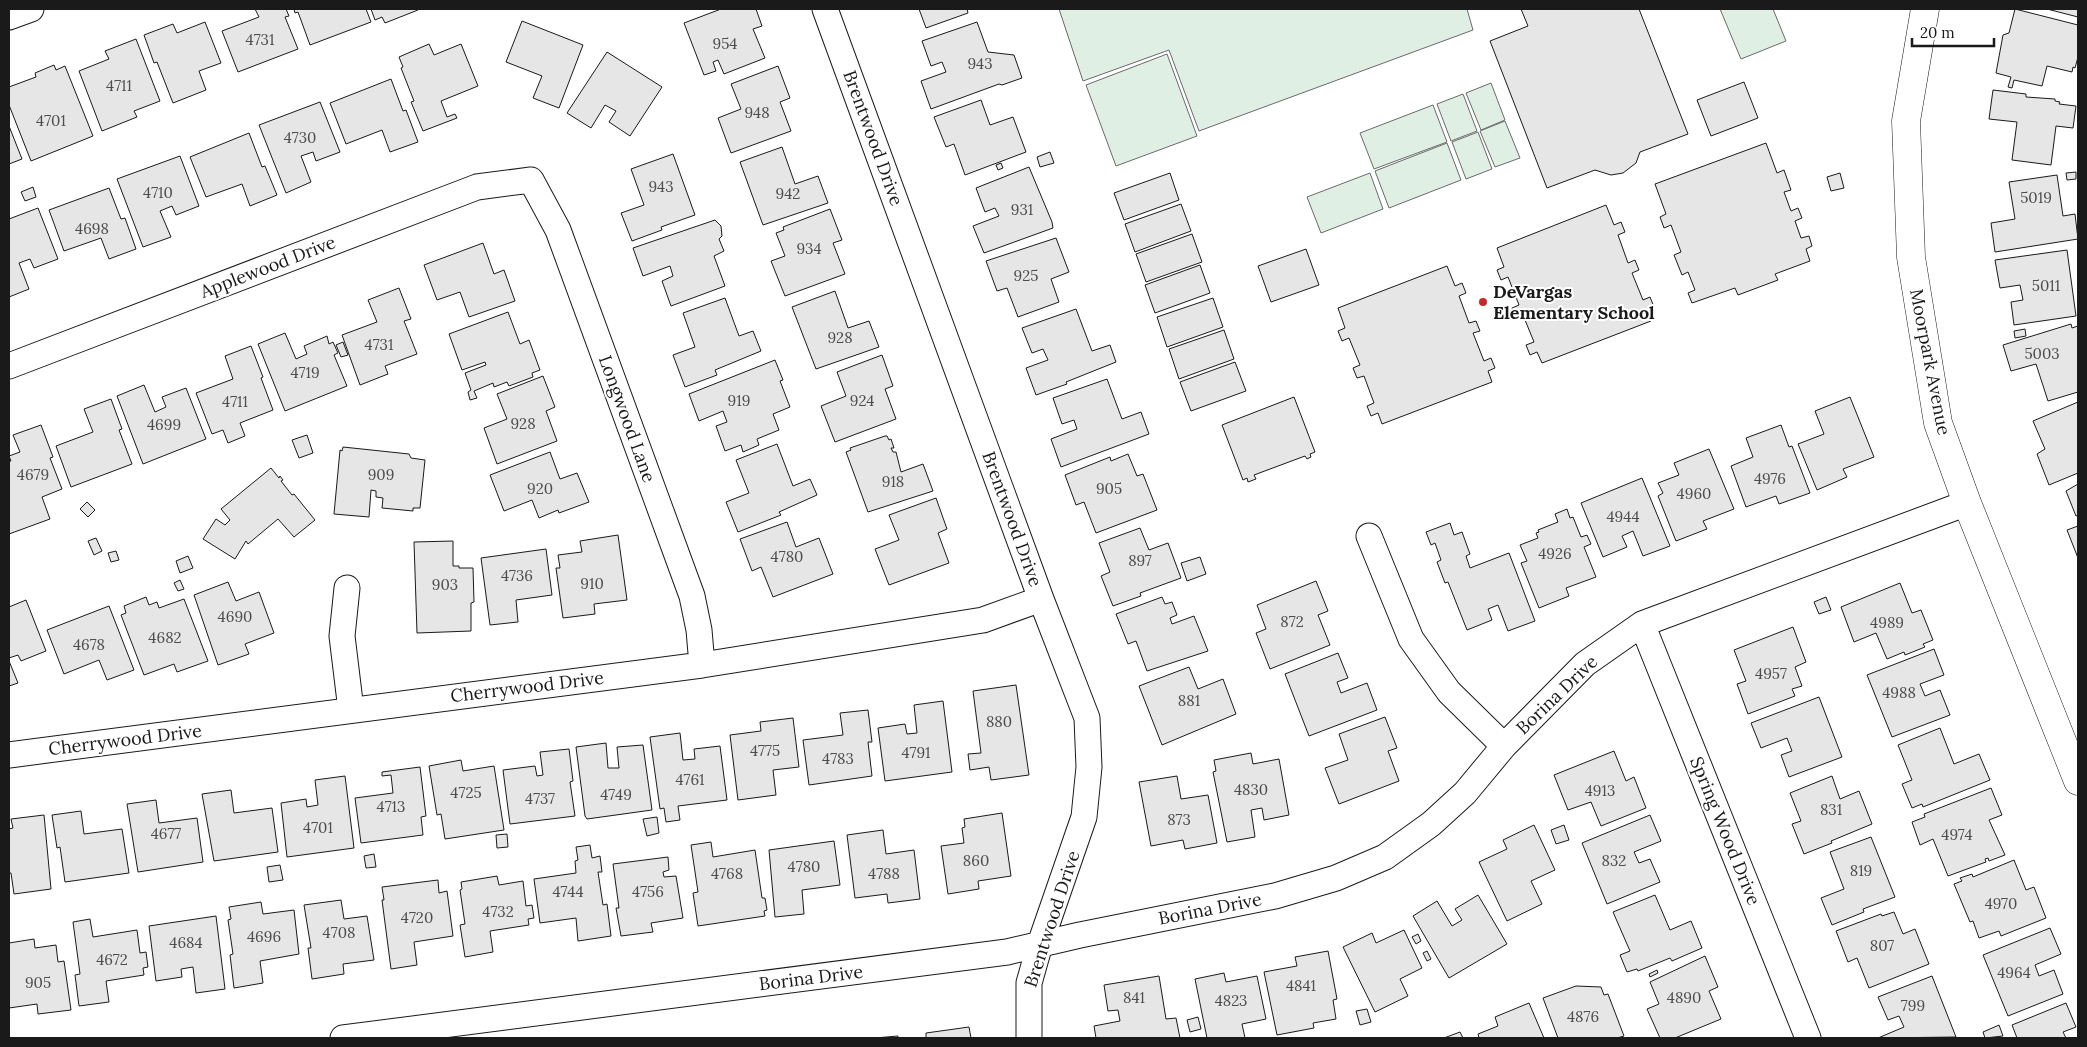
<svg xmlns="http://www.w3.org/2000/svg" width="2087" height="1047" font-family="Lora,serif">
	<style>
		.green { fill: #e0efe3; stroke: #6a6a6a }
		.building { fill: #e6e6e6; stroke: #1a1a1a }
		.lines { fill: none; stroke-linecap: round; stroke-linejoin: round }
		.minor-casing { stroke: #1a1a1a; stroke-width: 27 }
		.secondary-casing { stroke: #1a1a1a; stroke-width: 29 }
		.minor { stroke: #fff; stroke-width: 25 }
		.secondary { stroke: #fff; stroke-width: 28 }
		.poi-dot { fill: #c62828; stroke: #fff; stroke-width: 2 }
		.labels { text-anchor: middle; stroke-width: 4; stroke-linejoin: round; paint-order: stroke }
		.number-label { font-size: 15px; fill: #4d4d4d }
		.street-label { font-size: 18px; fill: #1a1a1a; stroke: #fff }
		.poi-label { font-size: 18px; font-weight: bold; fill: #1a1a1a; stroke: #fff; text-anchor: start }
	</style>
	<rect width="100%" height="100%" fill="#fff"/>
	<!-- green -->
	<path class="green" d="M1059 9H1467L1473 30 1199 131 1169 50 1083 81Z
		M1720 9H1773L1786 41 1741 59Z
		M1167 54 1197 136 1116 166 1086 85Z
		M1491 83 1505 120 1481 130 1466 93Z
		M1463 94 1477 131 1451 141 1437 104Z
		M1433 105 1447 142 1374 169 1360 133Z
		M1505 121 1520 158 1495 167 1480 131Z
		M1478 132 1492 169 1466 179 1452 142Z
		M1447 143 1461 180 1389 208 1375 171Z
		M1370 173 1383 209 1321 233 1307 197Z"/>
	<!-- building -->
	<path class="building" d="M255 9H286L289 16 285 17 298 49 238 72 222 31 259 17Z
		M294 9H366L371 22 310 45 298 12 295 13Z
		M371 9H417L418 10 385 23 382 17 375 20Z
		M721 9H756L762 26 753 29 765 58 724 74 718 60 713 62 716 71 704 75 684 23Z
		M919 9H967L968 13 926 28Z
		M1521 9H1639L1688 134 1640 152 1636 163 1623 173 1611 175 1595 170 1547 188 1490 41 1528 26Z
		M2015 9 2078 25V57L2075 68 2073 67 2072 72 2047 66 2042 86 2014 80 2012 88 2008 87 2011 77 1996 73 2003 35 2009 33Z
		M2047 9H2078V17Z
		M522 21 583 45 559 108 533 98 542 76 506 62Z
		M205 22 221 63 199 71 206 90 173 103 157 62 154 63 144 35 173 24 177 33Z
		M977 22 988 52 1014 55 1022 78 1002 85 999 84 931 109 921 81 946 72 942 62 931 66 922 41Z
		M136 39 160 101 134 111 137 117 102 131 79 71 109 59 105 51Z
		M429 44 434 55 461 44 478 86 441 101 447 117 455 114 457 118 423 131 411 102 414 101 401 68 403 67 399 57Z
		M607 52 662 87 630 136 609 122 616 111 605 105 591 128 567 113Z
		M54 65 56 70 65 66 93 136 31 161 9 105V87L36 77 35 73Z
		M778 66 790 98 780 102 791 131 731 153 718 118 741 109 731 84Z
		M391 79 403 111 406 110 418 142 390 152 382 130 346 144 330 103Z
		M1744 82 1758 118 1711 136 1697 100Z
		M1993 90 2026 94V97L2055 99V101L2060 102 2059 104 2076 106 2073 128 2056 126 2051 165 2012 160 2017 122 1989 119Z
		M981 100 990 125 1013 117 1026 152 965 175 954 144 946 147 934 117Z
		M320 102 340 152 316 161 313 152 301 156 311 182 286 193 259 125Z
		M9 126 22 159 9 164Z
		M249 133 262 167 265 166 277 195 250 206 242 184 206 197 190 157Z
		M1766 143 1777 173 1784 170 1791 190 1784 192 1791 211 1798 208 1802 218 1795 221 1801 238 1809 236 1812 246 1806 249 1810 261 1775 274 1778 280 1738 295 1735 288 1692 303 1688 293 1695 290 1688 272 1682 275 1674 255 1681 252 1671 225 1664 228 1660 217 1666 214 1655 184Z
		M782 147 795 184 818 176 828 203 763 225 740 162Z
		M1050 152 1054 163 1040 167 1037 157Z
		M673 154 695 215 661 227 662 230 632 241 621 213 644 205 631 169Z
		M180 156 199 206 176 215 172 206 160 211 171 237 143 247 117 179Z
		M1001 163 1003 168 998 170 996 165Z
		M1029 167 1052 222 1053 228 984 253 973 226 999 216 995 208 985 212 976 188Z
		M2076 172V179L2067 180 2066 173Z
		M1170 173 1179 200 1124 220 1114 193Z
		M1840 173 1844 188 1831 191 1827 177Z
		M2057 175 2063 216 2075 214 2078 239 1995 252 1991 223 2015 219 2009 182Z
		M33 187 36 197 25 201 21 192Z
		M109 188 121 219 125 218 136 249 109 259 101 238 64 251 49 210Z
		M1181 204 1191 231 1135 252 1125 224Z
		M1606 205 1614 225 1621 222 1625 232 1618 235 1628 263 1635 260 1639 270 1632 273 1643 300 1650 297 1654 307 1646 310 1651 321 1542 363 1537 352 1530 355 1526 345 1534 342 1523 315 1516 318 1512 308 1519 305 1508 277 1501 280 1497 270 1504 267 1497 248Z
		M38 208 58 259 34 268 30 259 19 263 29 289 9 297V219Z
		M830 209 842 240 833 243 845 274 785 296 771 261 785 256 776 233 784 230 783 227Z
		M715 220 721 226 722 236 719 239 724 251 714 256 725 286 671 306 662 281 673 276 670 266 643 276 633 248Z
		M1192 234 1202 262 1146 282 1136 254Z
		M1056 238 1069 272 1051 279 1059 302 1018 317 1007 288 997 291 986 261Z
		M483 243 494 274 504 270 515 301 469 317 460 292 437 300 424 265Z
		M1306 249 1319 285 1271 302 1258 266Z
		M2067 250 2076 316 2014 325 2011 302 2023 300 2020 285 2000 288 1995 260Z
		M1200 265 1210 293 1155 313 1145 285Z
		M1447 266 1455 286 1462 283 1466 293 1459 296 1469 323 1476 321 1480 331 1473 333 1484 361 1491 358 1495 368 1488 371 1492 382 1382 424 1378 413 1371 416 1367 406 1374 403 1364 376 1357 378 1353 368 1360 365 1349 338 1342 341 1338 331 1345 328 1338 308Z
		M399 288 411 319 404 321 417 354 385 366 388 374 360 385 342 335 377 322 368 300Z
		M835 291 848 328 869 321 879 347 816 369 792 307Z
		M725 298 739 336 753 331 761 351 715 370 717 375 685 387 673 355 695 347 683 313Z
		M1213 298 1223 327 1167 347 1157 317Z
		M1076 309 1092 351 1110 345 1116 362 1066 382 1067 384 1036 395 1026 368 1048 360 1043 349 1032 353 1022 328Z
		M508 312 520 344 529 340 540 370 532 373 533 377 509 386 507 382 494 387 493 383 474 391 477 398 470 400 468 392 471 390 465 373 486 365 485 362 462 370 449 334Z
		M2071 324 2072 328 2078 326V392L2048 401 2036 364 2011 371 2003 345Z
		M2025 329 2026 336 2015 338 2014 331Z
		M1224 330 1234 359 1179 379 1169 349Z
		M285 333 296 359 307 354 304 346 327 336 329 344 333 342 338 353 334 355 347 386 285 411 258 344Z
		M343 342 348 355 341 357 336 345Z
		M251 346 263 377 261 378 273 410 240 423 245 436 228 443 223 430 212 434 196 393 233 379 225 356Z
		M882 355 893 386 885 389 896 419 835 442 821 406 846 396 837 372Z
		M775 360 783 380 780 381 790 407 773 414 779 430 757 439 759 445 743 452 741 445 725 451 716 426 727 422 723 411 699 421 689 394Z
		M1235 362 1246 391 1191 411 1180 382Z
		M543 376 555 407 546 411 557 441 497 464 484 428 507 419 497 394Z
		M1107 379 1122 419 1141 412 1149 434 1061 467 1051 439 1077 429 1074 420 1062 424 1053 398Z
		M144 385 155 412 166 407 162 397 186 388 206 439 143 464 117 396Z
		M1294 397 1315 452 1310 454 1311 457 1307 459 1305 456 1254 475 1256 479 1248 482 1247 478 1243 480 1222 425Z
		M1850 397 1874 457 1843 469 1847 477 1817 490 1798 444 1824 434 1815 411Z
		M111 399 122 429 119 430 132 464 71 487 56 446 93 432 84 409Z
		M2078 402V473L2049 485 2037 454 2045 449 2033 421Z
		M41 425 53 457 50 458 62 489 42 497 50 519 9 534V461H11L9 456 20 452 13 435Z
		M1781 425 1789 447 1792 446 1810 493 1779 504 1776 496 1746 507 1731 466 1753 457 1746 438Z
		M307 435 313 453 299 458 292 440Z
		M885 436H887L889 440 891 439 894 448H891L893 452H896L901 472 923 464 933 491 868 512 846 452 851 450 850 448Z
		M777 444 793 486 810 479 817 495 779 512 781 515 738 532 726 502 749 493 736 460Z
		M343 447 409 454 411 458 425 460 420 508H413V511L382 508 383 498 376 497V491L371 490 369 517 334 514 340 450 342 451Z
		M1709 449 1734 509 1703 521 1707 529 1676 541 1658 496 1663 493 1658 483 1679 475 1674 463Z
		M550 452 560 479 577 473 589 502 559 513 558 510 539 518 532 500 504 511 490 475Z
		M1128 454 1137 476 1143 474 1157 510 1096 533 1084 502 1076 505 1065 475 1110 457 1111 461Z
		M271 468 279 478 280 476 283 480 281 481 292 495 294 494 315 520 294 537 278 519 248 544 246 541 235 559 203 539 216 519 225 525 230 520 221 509Z
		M1642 478 1670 546 1643 556 1633 531 1622 536 1627 547 1603 557 1581 503Z
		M2078 484V515L2076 516 2066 491Z
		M936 498 947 529 938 533 949 563 889 585 875 549 899 540 889 515Z
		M87 502 95 510 88 517 80 509Z
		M1567 509 1570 518 1573 517 1581 537 1587 535 1591 544 1584 547 1596 577 1566 588 1569 596 1539 608 1521 563 1527 561 1520 545 1538 538 1536 533 1539 532 1538 530 1558 522 1555 514Z
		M787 522 796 547 819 538 833 574 773 597 761 567 752 571 740 539Z
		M1450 523 1454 535 1462 532 1470 554 1466 556 1470 568 1509 553 1535 621 1508 631 1498 605 1488 609 1492 620 1467 630 1448 582 1445 583 1437 562 1441 560 1435 543 1431 545 1426 532Z
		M2078 526V558L2067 530Z
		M1140 528 1149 550 1168 543 1181 578 1140 593 1141 596 1113 606 1101 576 1110 572 1099 543Z
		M618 535 627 600 594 604 595 614 563 618 556 568H560L558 555 582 552 580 541Z
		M96 538 102 551 94 555 88 541Z
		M453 541V566H459V568H473L474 602 471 603V631L417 633 414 542Z
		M546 549 552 595 516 600 518 622 490 625 481 558Z
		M116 551 119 560 111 562 108 553Z
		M188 556 193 568 180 573 176 561Z
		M1200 557 1206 574 1187 581 1181 563Z
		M180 580 184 589 178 591 174 583Z
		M1316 581 1328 611 1318 615 1330 645 1270 669 1256 633 1266 629 1257 605Z
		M228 582 236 601 259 592 274 633 245 644 249 654 218 665 194 595Z
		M1900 583 1912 613 1921 610 1933 640 1923 644 1925 647 1905 655 1904 652 1887 659 1876 633 1854 642 1841 607Z
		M146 597 149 605 157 602 159 608 184 599 208 661 177 672 174 664 144 675 121 615 126 613 124 606Z
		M1162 597 1165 604 1172 602 1177 615 1170 618 1172 624 1194 616 1208 651 1147 671 1136 641 1128 644 1116 614Z
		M1826 597 1831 610 1819 614 1814 602Z
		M26 600 46 651 21 661 18 655 9 658V607Z
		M109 606 134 670 107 680 99 660 64 674 47 630Z
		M1793 627 1806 662 1795 667 1802 686 1792 689 1795 696 1748 714 1737 684 1746 681 1734 650Z
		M1934 649 1944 675 1920 684 1925 696 1940 690 1950 715 1892 737 1867 675Z
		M1338 653 1348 678 1337 682 1341 693 1367 683 1377 710 1309 736 1285 674Z
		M9 661 18 683 9 686Z
		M1189 667 1198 689 1223 679 1236 714 1162 745 1139 686Z
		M1016 685 1029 775 991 780 989 767 970 770 968 754 981 753 973 691Z
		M1819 697 1842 757 1789 777 1781 755 1792 751 1787 738 1761 748 1751 723Z
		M943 701 952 772 885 781 878 728 905 724 907 734 917 733 914 705Z
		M868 710 872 742H868L872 776 809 785 803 740 843 735 840 713Z
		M1385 717 1397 748 1388 751 1399 781 1339 804 1325 768 1348 760 1339 734Z
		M793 718 799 767 773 770 776 795 738 800 730 735 761 731 760 722Z
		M1940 728 1954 764 1979 754 1990 780 1923 807 1922 804 1912 808 1902 784 1912 780 1898 745Z
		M680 733 683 760 695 759 694 749 720 746 727 800 678 806 680 820 666 822 664 808 660 809 650 737Z
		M606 743 608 768H619L617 747 643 745 652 810 587 819 585 816 576 747Z
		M569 749 573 781 570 782 575 816 510 824 503 770 535 766 537 776 543 775 540 752Z
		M1614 751 1626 781 1634 777 1646 808 1601 826 1591 802 1568 810 1554 775Z
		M1251 753 1253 764 1279 759 1289 815 1264 820 1262 808 1251 810 1255 837 1227 842 1213 772 1216 771 1214 760Z
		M461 760 463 771 494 766 504 830 445 839 441 814 437 815 429 766Z
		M420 767 426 816 421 817 423 835 361 843 355 798 393 793 391 775 382 776V772Z
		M345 776 354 848 287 857 281 803 306 799 307 807 318 805 315 780Z
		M1177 776 1181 799 1208 795 1217 843 1185 849 1183 840 1151 846 1139 782Z
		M1832 776 1840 799 1859 791 1872 824 1831 841 1832 843 1804 854 1792 824 1801 821 1790 793Z
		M1991 788 2002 815 1989 820 2005 855 1989 861 1988 858 1985 859 1986 862 1948 876 1933 839 1920 845 1912 822 1925 817 1924 814Z
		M231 790 234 813 272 808 278 852 214 861 202 794Z
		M156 800 159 823 197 818 203 862 138 872 127 804Z
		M81 811 84 834 122 829 129 873 65 882 60 847 57 848 52 815Z
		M1002 813 1011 876 978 881 979 889 948 894 941 846 964 843 962 828 965 827 964 819Z
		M44 815 51 889 14 894 11 873H9V829L13 828 11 819Z
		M1650 815 1661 841 1634 852 1639 863 1650 859 1660 882 1607 904 1582 843Z
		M657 817 659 833 647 836 643 819Z
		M1534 825 1555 870 1531 881 1542 904 1507 921 1479 862 1507 849 1503 840Z
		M1564 825 1569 840 1556 844 1551 830Z
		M883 830 886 854 914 850 920 899 888 903 887 894 855 898 847 835Z
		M507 834 508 847 497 848 496 835Z
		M1871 837 1895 897 1863 909 1864 912 1832 925 1821 898 1844 889 1830 852Z
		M834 841 840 885 802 890 804 914 775 917 769 850Z
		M711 842 713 857 755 850 762 898H765L767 910 764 911 765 916 698 926 693 893 698 892 691 845Z
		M590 845 592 858 600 856 602 872H598L603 905 607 904 611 936 578 941 576 918 540 923 534 879 576 873 575 861 578 860 576 847Z
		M374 854 376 867 366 868 364 856Z
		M668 857 669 870 663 872 664 877 676 876 683 918 651 923 653 932 621 936 616 908H619L613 864Z
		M2014 860 2026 890 2034 887 2046 918 2001 936 1999 931 1979 938 1973 921 1970 922 1954 884 1962 881 1960 878 1972 874 1973 877Z
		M280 865 283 880 269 882 267 867Z
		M497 876 499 885 523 881 526 906 532 905 534 918 528 919 529 925 490 931 493 952 465 957 460 925 465 924 460 890 462 889 461 882Z
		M438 880 439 893 447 891 453 936 414 942 417 965 391 969 382 900H384L382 887Z
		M1478 895 1507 944 1449 978 1413 916 1437 901 1452 926 1462 920 1455 909Z
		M1655 895 1670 930 1691 921 1702 948 1672 961 1670 958 1638 971 1637 969 1627 972 1620 955 1630 951 1613 912Z
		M341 900 344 919 367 916 374 960 343 964 344 974 312 979 308 948H311L304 905Z
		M261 902 263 914 294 910 299 954 260 961 263 983 234 988 230 955 233 954 228 920 231 919 229 907Z
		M1894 912 1903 934 1915 929 1929 964 1869 988 1857 958 1848 962 1836 931 1881 914 1882 916Z
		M216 916 225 989 196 993 193 967 181 969 182 977 156 981 149 926Z
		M90 919 93 937 137 930 140 953 146 952 148 967 143 968 144 975 106 981 109 1002 79 1006 75 975 80 974 73 922Z
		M2050 928 2061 954 2035 965 2039 976 2054 970 2063 994 2008 1016 1983 955Z
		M1404 930 1422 968 1400 979 1408 996 1375 1012 1343 947 1372 933 1376 943Z
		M1418 934 1421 941 1416 944 1412 937Z
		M34 939 35 948 56 945 58 962 64 961 71 1010 38 1014 37 1004 9 1008V943Z
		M1328 951 1337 999 1333 1000 1336 1019 1313 1023 1314 1028 1277 1035 1264 972 1297 966 1295 957Z
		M1427 951 1431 959 1427 961 1423 953Z
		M1705 956 1718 987 1709 991 1721 1019 1675 1038H1660L1647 1009 1659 1004 1650 982Z
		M1657 970 1658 973 1650 977 1649 974Z
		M1224 973 1226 982 1257 976 1266 1019 1242 1024 1245 1038H1207L1195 979Z
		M1159 976 1166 1019 1176 1018 1180 1038H1096L1094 1026 1120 1021 1118 1010 1108 1011 1104 985Z
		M1932 976 1956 1037 1878 1038 1904 1027 1899 1016 1888 1020 1878 997Z
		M1576 986 1601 987 1604 995 1608 994 1624 1036 1617 1038H1558L1543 998Z
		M1529 1003 1544 1038H1479L1478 1034 1498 1026 1495 1017Z
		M2066 1003 2076 1027 2063 1032 2066 1038H2017L2012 1025Z
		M1367 1009 1371 1022 1360 1025 1356 1011Z
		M1198 1017 1201 1029 1190 1032 1187 1020Z
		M1999 1025 2003 1036 1985 1038 1983 1032Z
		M969 1027 971 1038H926V1033Z
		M1460 1032 1463 1038H1444Z
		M898 1036V1038H875Z"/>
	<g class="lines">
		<defs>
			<path id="minor" d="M825 9 1041 599 1087 718 1089 767 1084 817 1040 944 1029 983V1038
				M9 17 31 9
				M9 366 477 187 531 180 558 230 692 596 699 630 702 665
				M1369 536 1411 639 1449 692 1504 746
				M347 588 342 636 351 710
				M1642 624 1808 1038
				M9 755 702 665 983 620 1041 599
				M343 1038 1007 952 1080 935 1275 896 1336 878 1385 857 1431 824 1465 793 1504 746 1585 664 1642 624 1967 503"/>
			<path id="secondary" d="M1925 9 1906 121 1911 257 1938 423 1967 503 2078 781"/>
		</defs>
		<!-- minor casing -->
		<use href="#minor" class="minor-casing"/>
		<!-- secondary casing -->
		<use href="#secondary" class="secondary-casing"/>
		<!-- minor -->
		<use href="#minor" class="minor"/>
		<!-- secondary -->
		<use href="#secondary" class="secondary"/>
	</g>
	<!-- markers -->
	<circle class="poi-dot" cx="1483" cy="302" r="5"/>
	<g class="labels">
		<!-- number labels -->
		<g class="number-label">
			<text x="260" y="45">4731</text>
			<text x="725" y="49">954</text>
			<text x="980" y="69">943</text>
			<text x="119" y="91">4711</text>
			<text x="757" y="118">948</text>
			<text x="51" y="126">4701</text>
			<text x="300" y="143">4730</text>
			<text x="661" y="192">943</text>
			<text x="158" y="198">4710</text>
			<text x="788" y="199">942</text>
			<text x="2036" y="203">5019</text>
			<text x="1022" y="215">931</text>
			<text x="92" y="234">4698</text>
			<text x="809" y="254">934</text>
			<text x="1026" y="281">925</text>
			<text x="2046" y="291">5011</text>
			<text x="840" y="343">928</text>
			<text x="379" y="350">4731</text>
			<text x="2042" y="359">5003</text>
			<text x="305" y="378">4719</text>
			<text x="739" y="406">919</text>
			<text x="862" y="406">924</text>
			<text x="235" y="407">4711</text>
			<text x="523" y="429">928</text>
			<text x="164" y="430">4699</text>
			<text x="33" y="480">4679</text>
			<text x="381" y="480">909</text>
			<text x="1770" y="484">4976</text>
			<text x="893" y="487">918</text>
			<text x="540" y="494">920</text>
			<text x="1109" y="494">905</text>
			<text x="1694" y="499">4960</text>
			<text x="1623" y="522">4944</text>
			<text x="1555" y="559">4926</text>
			<text x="787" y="562">4780</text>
			<text x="1140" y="566">897</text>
			<text x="517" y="581">4736</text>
			<text x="592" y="589">910</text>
			<text x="445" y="590">903</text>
			<text x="235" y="622">4690</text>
			<text x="1292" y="627">872</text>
			<text x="1887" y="628">4989</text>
			<text x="165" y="643">4682</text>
			<text x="89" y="650">4678</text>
			<text x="1771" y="679">4957</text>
			<text x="1899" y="698">4988</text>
			<text x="1189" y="706">881</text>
			<text x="999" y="727">880</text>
			<text x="765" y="756">4775</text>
			<text x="916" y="758">4791</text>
			<text x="838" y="764">4783</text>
			<text x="690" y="785">4761</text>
			<text x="1251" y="795">4830</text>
			<text x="1600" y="796">4913</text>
			<text x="466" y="798">4725</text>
			<text x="616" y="800">4749</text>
			<text x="540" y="804">4737</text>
			<text x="391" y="812">4713</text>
			<text x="1831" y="815">831</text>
			<text x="1179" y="825">873</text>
			<text x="318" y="833">4701</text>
			<text x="166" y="839">4677</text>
			<text x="1957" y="840">4974</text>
			<text x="976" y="866">860</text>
			<text x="1614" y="866">832</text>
			<text x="804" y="872">4780</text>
			<text x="1861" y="876">819</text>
			<text x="727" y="879">4768</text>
			<text x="884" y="879">4788</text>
			<text x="568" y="897">4744</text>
			<text x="648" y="897">4756</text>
			<text x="2001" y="909">4970</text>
			<text x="498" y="917">4732</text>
			<text x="417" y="923">4720</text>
			<text x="339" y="938">4708</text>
			<text x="264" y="942">4696</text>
			<text x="186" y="948">4684</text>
			<text x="1882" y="951">807</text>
			<text x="112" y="965">4672</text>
			<text x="2014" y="978">4964</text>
			<text x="38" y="988">905</text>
			<text x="1301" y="991">4841</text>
			<text x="1134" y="1003">841</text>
			<text x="1684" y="1003">4890</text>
			<text x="1231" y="1006">4823</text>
			<text x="1913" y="1011">799</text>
			<text x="1583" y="1022">4876</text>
		</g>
		<!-- street labels -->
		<g class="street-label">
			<text transform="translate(873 138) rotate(70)" y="6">Brentwood Drive</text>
			<text transform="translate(268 267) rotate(-21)" y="6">Applewood Drive</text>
			<text transform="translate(1930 362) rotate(79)" y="6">Moorpark Avenue</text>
			<text transform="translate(627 419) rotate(70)" y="6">Longwood Lane</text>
			<text transform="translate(1012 519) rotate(70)" y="6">Brentwood Drive</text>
			<text transform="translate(527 687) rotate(-7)" y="6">Cherrywood Drive</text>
			<text transform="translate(1557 695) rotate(-44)" y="6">Borina Drive</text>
			<text transform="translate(125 740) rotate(-7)" y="6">Cherrywood Drive</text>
			<text transform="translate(1725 831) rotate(68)" y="6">Spring Wood Drive</text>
			<text transform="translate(1210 909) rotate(-11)" y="6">Borina Drive</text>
			<text transform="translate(1052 919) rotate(-72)" y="6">Brentwood Drive</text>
			<text transform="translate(811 978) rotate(-7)" y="6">Borina Drive</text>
		</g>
		<!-- poi labels -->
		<g class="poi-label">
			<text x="1493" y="298">DeVargas<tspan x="1493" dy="21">Elementary School</tspan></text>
		</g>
	</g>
	<!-- border -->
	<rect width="2087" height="1047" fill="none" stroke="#1a1a1a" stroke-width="20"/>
	<!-- scale -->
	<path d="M1912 38v8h82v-8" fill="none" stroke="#1a1a1a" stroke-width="2.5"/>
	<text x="1920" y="38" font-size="15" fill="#1a1a1a" stroke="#ffffff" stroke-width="4" paint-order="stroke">20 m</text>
</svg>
